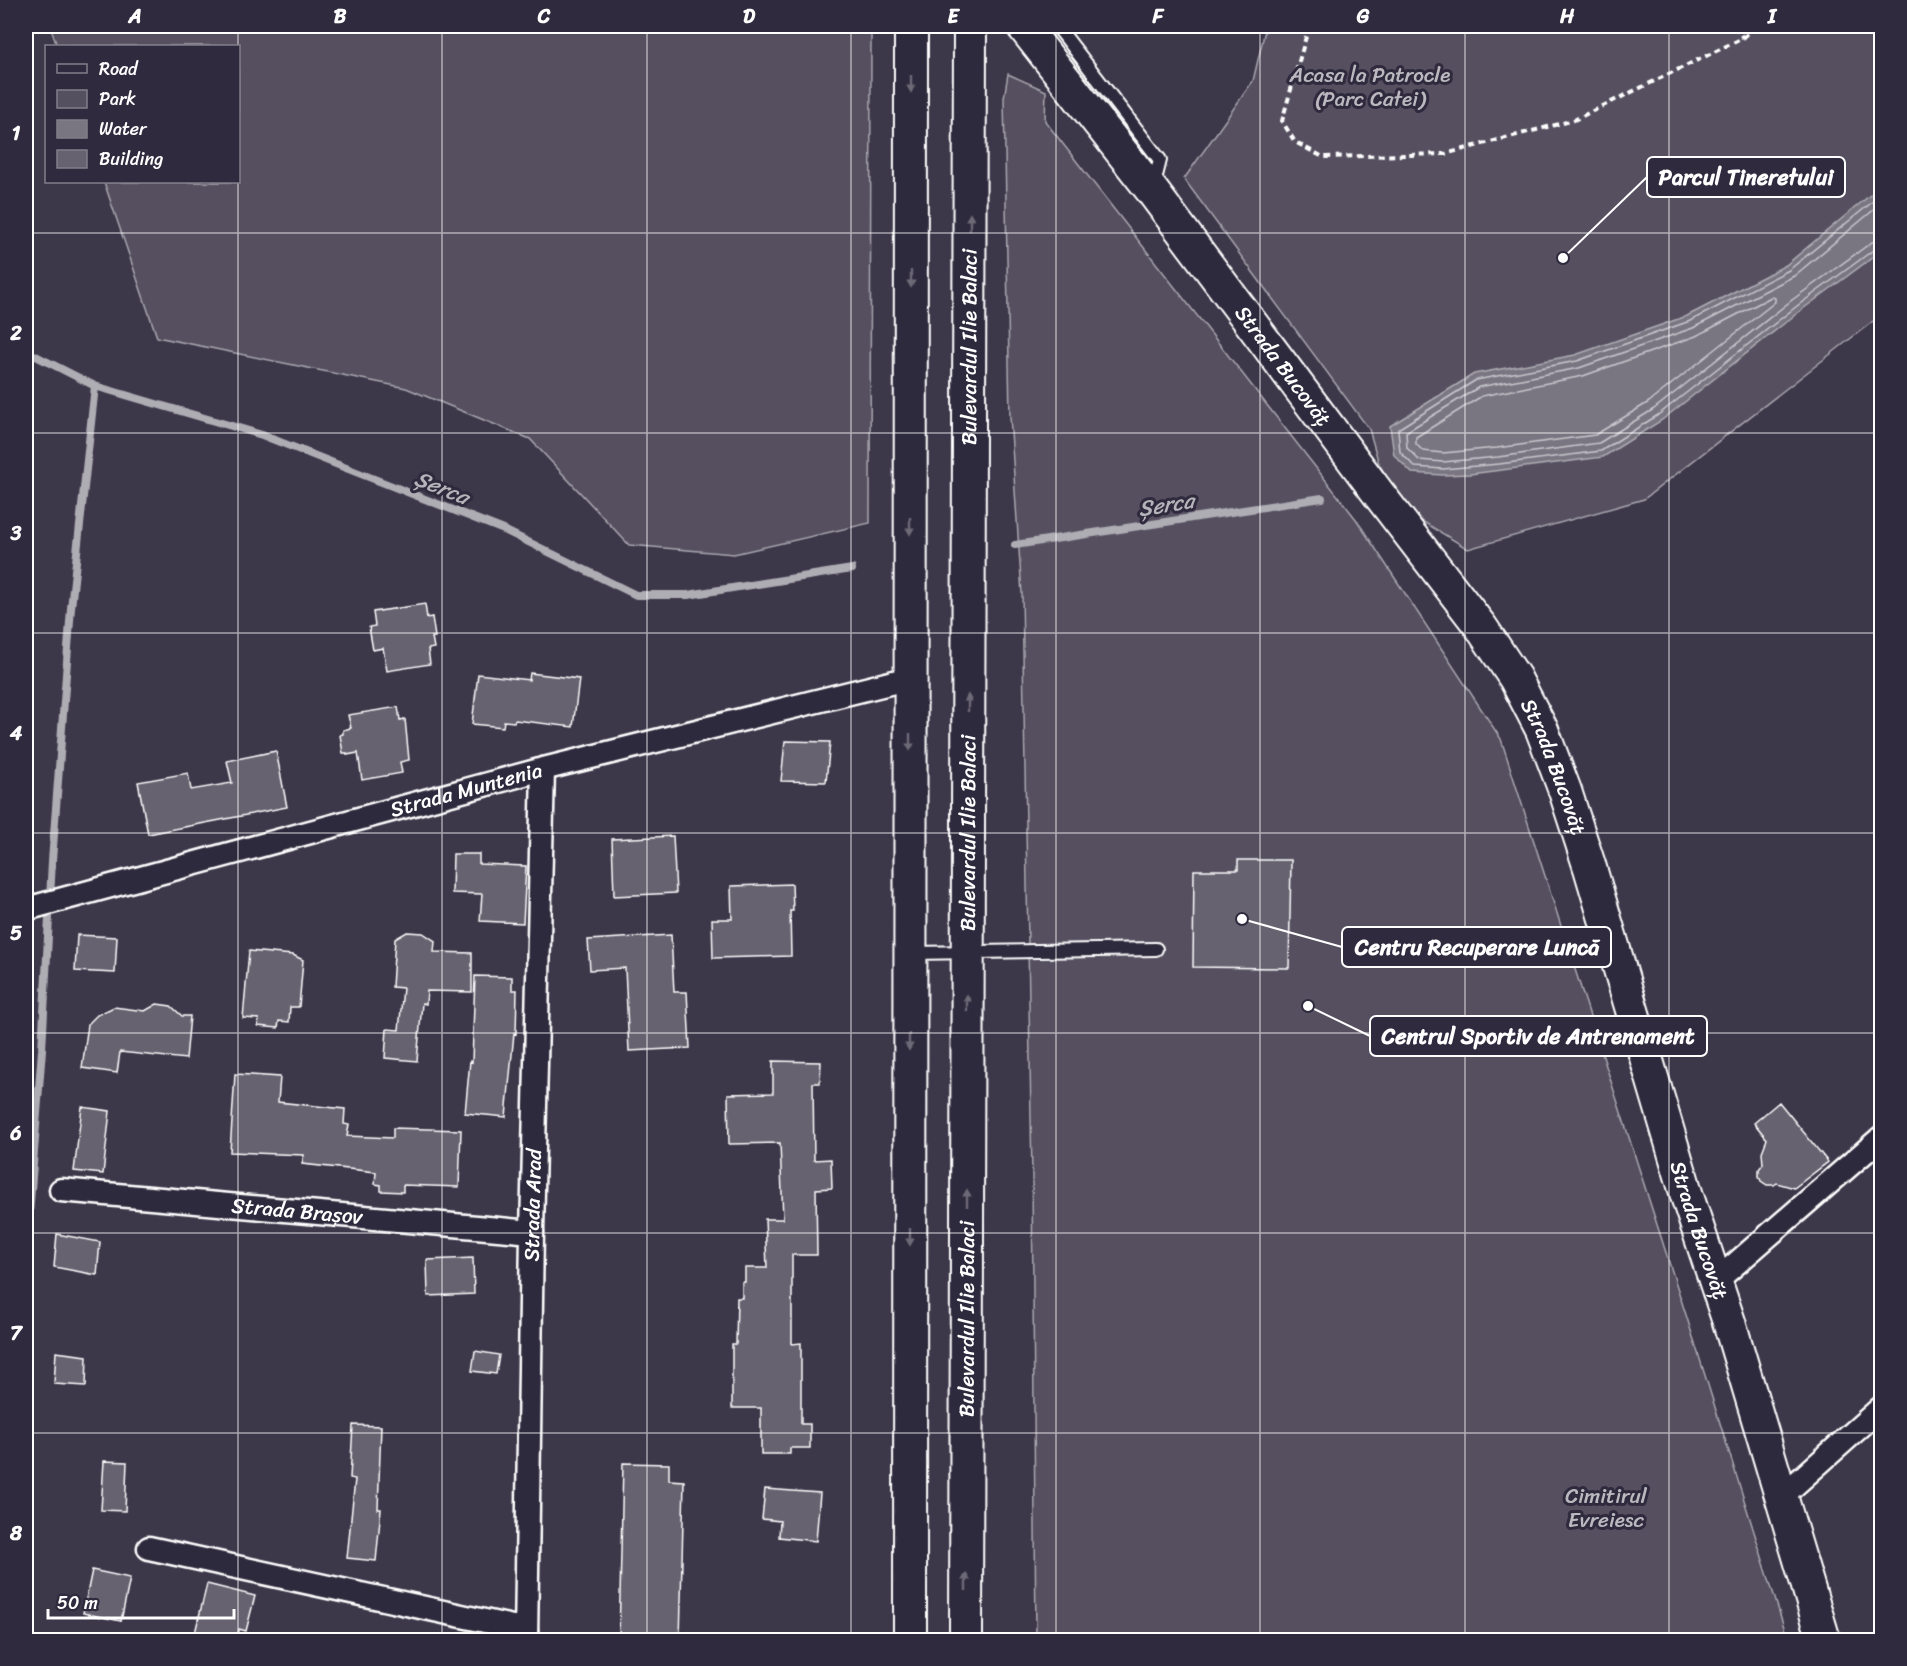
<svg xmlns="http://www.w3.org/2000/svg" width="1907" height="1666" font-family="Sriracha,sans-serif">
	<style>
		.green { fill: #555060; stroke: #aaa8b0; stroke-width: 1.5 }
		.water { fill: #797682; stroke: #afadb4; stroke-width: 1.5 }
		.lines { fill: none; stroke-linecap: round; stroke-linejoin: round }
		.shore { stroke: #c9c8cd; stroke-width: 1.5 }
		.stream { stroke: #afadb4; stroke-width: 8 }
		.building { fill: #666270; stroke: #fff; stroke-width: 1.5 }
		.lane-casing { stroke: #fff; stroke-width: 16 }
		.street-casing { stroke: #fff; stroke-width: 27 }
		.secondary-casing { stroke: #fff; stroke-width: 36 }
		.path { stroke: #fff; stroke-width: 4; stroke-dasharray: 6 4.5; stroke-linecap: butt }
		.lane { stroke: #2f2a3d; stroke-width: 12 }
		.street { stroke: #2f2a3d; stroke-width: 22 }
		.secondary { stroke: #2f2a3d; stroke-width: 32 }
		.oneway { fill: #6d6a77 }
		.grid { fill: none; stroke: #fff; stroke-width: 1.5; stroke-opacity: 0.55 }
		.labels { text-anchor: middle; stroke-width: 6; stroke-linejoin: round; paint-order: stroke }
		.park-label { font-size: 21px; fill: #bbb9bf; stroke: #2f2a3d }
		.street-label { font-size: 21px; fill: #fff; stroke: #2f2a3d }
		.water-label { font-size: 22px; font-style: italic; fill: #b5b4ba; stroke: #2f2a3d }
		.leader { fill: none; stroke: #fff; stroke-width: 2 }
		.callout-dot { fill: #fff; stroke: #2f2a3d; stroke-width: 2 }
		.callout { fill: #2f2a3d; stroke: #fff; stroke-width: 2 }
		.callout-label { font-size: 22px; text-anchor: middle; font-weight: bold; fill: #fff }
		.neatline { fill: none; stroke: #fff; stroke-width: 2 }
		.grid-label { font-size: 20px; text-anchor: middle; font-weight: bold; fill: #fff }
	</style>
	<rect width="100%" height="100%" fill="#3c3749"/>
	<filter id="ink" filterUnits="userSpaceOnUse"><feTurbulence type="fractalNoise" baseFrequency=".0167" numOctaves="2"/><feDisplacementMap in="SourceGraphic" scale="12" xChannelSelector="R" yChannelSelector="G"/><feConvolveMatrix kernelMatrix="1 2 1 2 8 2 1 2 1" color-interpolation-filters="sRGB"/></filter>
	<g filter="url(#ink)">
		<!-- green -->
		<path class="green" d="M50 26H871L870 523 734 554 629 545 530 439 406 388 157 337 104 182H238V46H57Z
			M1266 26H1881V315L1644 499 1468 549 1407 512 1379 464 1369 429 1184 179 1253 81Z
			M1008 74 1046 91 1045 121 1356 519 1501 739 1687 1318 1788 1640H1036L1032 1177 1022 594 1010 417 1004 98Z"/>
		<!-- water -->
		<path class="water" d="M1881 186V251L1800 311 1662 420 1603 457 1470 474 1443 475 1412 473 1394 455 1390 426 1474 374 1575 355 1687 316 1786 265Z"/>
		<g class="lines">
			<!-- shore -->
			<path class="shore" d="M1882 194 1789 270 1690 321 1577 361 1476 380 1398 429 1400 452 1415 467 1443 469 1499 464 1601 451 1658 415 1797 306 1876 248 1882 247
				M1882 203 1794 276 1693 328 1579 368 1479 387 1406 432 1407 448 1419 460 1443 462 1498 457 1599 443 1654 409 1792 300 1872 242 1882 239
				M1771 297 1775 298V302L1649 402 1595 435 1497 448 1443 453 1423 451 1416 444V437L1482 396 1583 376 1696 336Z"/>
			<!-- stream -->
			<path class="stream" d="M26 351 95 386 262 435 504 530 636 595H688L852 569
				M1015 545 1322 498
				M26 1253 42 1050 52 861 71 608 95 386"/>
		</g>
		<!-- building -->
		<path class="building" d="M425 604 427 618 432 617 435 637H432L434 648 428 649 430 664 387 671 383 648 373 650 369 627 375 626 373 612Z
			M530 673 579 679 573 727 515 720 514 722 504 721 503 727 472 724 478 674 529 680Z
			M398 707 400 720 405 719 409 760 400 762 402 773 362 780 358 753 347 755V753H343L340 735 343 734V730L351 728 348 715Z
			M785 741 830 742 826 782 781 781Z
			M276 751 287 807 148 834 138 782 188 773 191 790 232 783 227 761Z
			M673 836 676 893 614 896 612 839Z
			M453 854H479V864L526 866 523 923 480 921 482 894 452 893Z
			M1238 860H1291L1289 968 1193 967 1194 870H1238Z
			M792 884 793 911H790L791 956 713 958 712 919H732L731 886Z
			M407 932 423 933 435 941 434 952 472 953V992L427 991 426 1004 422 1003 417 1061 385 1058 387 1029 399 1030 403 988 392 987 395 939Z
			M77 935 117 937 115 973 75 971Z
			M671 935 674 992H687L690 1048 629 1051 625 968 590 970 588 940Z
			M249 951 293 955 303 960 299 1007H290L289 1022 279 1021 278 1028 258 1026 259 1019 243 1018Z
			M475 976 512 977V990H517L516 1034 514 1033 506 1117 465 1113 470 1061 472 1062Z
			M157 1004 171 1006 182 1016H190L186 1059 120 1052 117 1073 82 1068 88 1024 97 1015 114 1007 145 1011Z
			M773 1061 821 1062 820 1083H813L814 1160 831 1159 832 1188 816 1189 817 1255H792V1344L801 1343V1424H810V1448H790V1454H761V1408H732V1344H736L737 1298H742V1282H745V1268H767L765 1219H783L780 1143 729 1144 728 1094 773 1093Z
			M235 1074 280 1077 278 1102 345 1109 344 1124 349 1125 347 1136 393 1138V1128L461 1130 459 1187 403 1185V1192L381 1191V1185L375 1184 376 1172 302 1164 304 1155 230 1152Z
			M1779 1102 1828 1162 1794 1188 1777 1183 1774 1185H1767L1761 1181 1759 1176V1169L1763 1164 1762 1152 1767 1139 1754 1123Z
			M82 1107 110 1111 103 1174 74 1171Z
			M57 1234 100 1242 97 1275 54 1267Z
			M473 1258 474 1294 428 1296 427 1260Z
			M475 1351 499 1355 496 1374 472 1371Z
			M56 1352 87 1356 86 1386 54 1384Z
			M353 1425 381 1426 378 1509H381L376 1561 347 1558 355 1479 350 1478Z
			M104 1461 127 1462 125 1511 101 1510Z
			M623 1463 669 1464V1480L684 1481 680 1641H619Z
			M765 1489 820 1493 816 1541 779 1537 780 1521 762 1519Z
			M92 1570 130 1578 121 1621 83 1613Z
			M207 1584 255 1596 246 1631 239 1629 238 1641H193Z"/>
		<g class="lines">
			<defs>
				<path id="lane" d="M1057 26 1160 160 1153 188
					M911 953 1156 949"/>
				<g id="street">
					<path id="s1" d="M26 909 543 769 910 678"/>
					<path id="s2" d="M61 1190 532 1232"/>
					<path d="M1716 1281 1882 1137"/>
					<path d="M1781 1497 1882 1407"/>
					<path d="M149 1548 526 1630"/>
					<path id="s3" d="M526 1640 532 1232 543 769"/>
				</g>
				<g id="secondary">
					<path id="s4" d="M1023 26 1153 192 1378 493 1481 627 1515 678 1542 730 1565 791 1590 868 1687 1196 1730 1325 1824 1640"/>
					<path d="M910 1640 911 26"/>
					<path id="s5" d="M966 1640 970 26"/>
				</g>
			</defs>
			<!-- lane casing -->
			<use href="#lane" class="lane-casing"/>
			<!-- street casing -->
			<use href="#street" class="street-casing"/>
			<!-- secondary casing -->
			<use href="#secondary" class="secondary-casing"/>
			<!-- path -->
			<path class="path" d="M1309 26 1282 121 1295 142 1323 157 1445 154 1574 120 1743 38 1756 26
				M1735 26 1743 38"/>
			<!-- lane -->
			<use href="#lane" class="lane"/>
			<!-- street -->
			<use href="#street" class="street"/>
			<!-- secondary -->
			<use href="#secondary" class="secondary"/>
		</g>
		<!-- one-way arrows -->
		<defs><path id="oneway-solid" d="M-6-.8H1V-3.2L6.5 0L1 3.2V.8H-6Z" transform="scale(1.5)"/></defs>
		<g class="oneway">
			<use href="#oneway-solid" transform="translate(911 84) rotate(90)"/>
			<use href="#oneway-solid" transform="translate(970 222) rotate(-90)"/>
			<use href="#oneway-solid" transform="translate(911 279) rotate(90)"/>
			<use href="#oneway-solid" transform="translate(910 526) rotate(90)"/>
			<use href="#oneway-solid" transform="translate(968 703) rotate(-90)"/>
			<use href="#oneway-solid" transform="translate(910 742) rotate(90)"/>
			<use href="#oneway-solid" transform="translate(967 1003) rotate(-90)"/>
			<use href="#oneway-solid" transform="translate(909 1042) rotate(90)"/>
			<use href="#oneway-solid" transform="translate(967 1198) rotate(-90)"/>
			<use href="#oneway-solid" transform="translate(910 1237) rotate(90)"/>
			<use href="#oneway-solid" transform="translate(966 1582) rotate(-90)"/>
		</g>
	</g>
	<!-- grid -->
	<path class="grid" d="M238 26V46M442 26V1640M647 26V1640M851 26V1640M1056 26V1640M1260 26V1640M1465 26V1640M1669 26V1640M238 182V1640M26 233H1882M26 433H1882M26 633H1882M26 833H1882M26 1033H1882M26 1233H1882M26 1433H1882"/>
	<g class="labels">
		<!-- park labels -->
		<g class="park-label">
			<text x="1370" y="82">Acasa la Patrocle<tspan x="1370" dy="24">(Parc Catei)</tspan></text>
			<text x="1606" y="1503">Cimitirul<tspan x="1606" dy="24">Evreiesc</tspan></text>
		</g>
		<!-- street labels -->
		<g class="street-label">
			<text dy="7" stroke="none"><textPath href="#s5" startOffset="1293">Bulevardul Ilie Balaci</textPath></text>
			<text dy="7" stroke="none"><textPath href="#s4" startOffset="428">Strada Bucovăț</textPath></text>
			<text dy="7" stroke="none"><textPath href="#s4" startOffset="914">Strada Bucovăț</textPath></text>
			<text dy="7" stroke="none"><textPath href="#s1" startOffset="456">Strada Muntenia</textPath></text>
			<text dy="7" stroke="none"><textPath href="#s5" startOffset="807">Bulevardul Ilie Balaci</textPath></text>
			<text dy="7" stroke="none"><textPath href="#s3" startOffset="435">Strada Arad</textPath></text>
			<text dy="7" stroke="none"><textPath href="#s2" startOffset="237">Strada Brașov</textPath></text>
			<text dy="7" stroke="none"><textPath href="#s4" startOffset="1400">Strada Bucovăț</textPath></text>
			<text dy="7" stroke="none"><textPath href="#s5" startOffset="321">Bulevardul Ilie Balaci</textPath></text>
		</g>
		<!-- water labels -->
		<g class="water-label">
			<text transform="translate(442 487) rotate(22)" y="8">Șerca</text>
			<text transform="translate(1166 504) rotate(-9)" y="8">Șerca</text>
		</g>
	</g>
	<!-- callouts -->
	<path class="leader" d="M1563 258L1647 177M1242 919L1342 947M1308 1006L1370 1036"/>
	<g class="callout-dot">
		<circle cx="1563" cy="258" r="6"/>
		<circle cx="1242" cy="919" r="6"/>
		<circle cx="1308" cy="1006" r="6"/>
	</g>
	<g class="callout">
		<rect x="1647" y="157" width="198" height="40" rx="6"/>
		<rect x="1342" y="927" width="269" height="40" rx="6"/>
		<rect x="1370" y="1016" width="337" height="40" rx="6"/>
	</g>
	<g class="callout-label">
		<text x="1746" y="185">Parcul Tineretului</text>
		<text x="1477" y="955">Centru Recuperare Luncă</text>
		<text x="1538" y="1044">Centrul Sportiv de Antrenament</text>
	</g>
	<!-- margin -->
	<rect width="1907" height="1666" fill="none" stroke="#2f2a3d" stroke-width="66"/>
	<!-- legend -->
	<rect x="45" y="45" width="195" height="138" fill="#2f2a3d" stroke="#827f8b" stroke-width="1.5"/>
	<rect x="57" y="64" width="30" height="9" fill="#2f2a3d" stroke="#827f8b" stroke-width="1.5"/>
	<text x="99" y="75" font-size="18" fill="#ffffff">Road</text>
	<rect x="57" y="90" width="30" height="18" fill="#555060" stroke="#827f8b" stroke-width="1.5"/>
	<text x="99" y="105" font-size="18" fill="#ffffff">Park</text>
	<rect x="57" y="120" width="30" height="18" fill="#797682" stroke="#827f8b" stroke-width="1.5"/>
	<text x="99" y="135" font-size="18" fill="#ffffff">Water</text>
	<rect x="57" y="150" width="30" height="18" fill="#666270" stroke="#827f8b" stroke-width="1.5"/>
	<text x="99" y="165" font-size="18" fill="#ffffff">Building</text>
	<!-- scale -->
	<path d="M48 1609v9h186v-9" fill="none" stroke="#ffffff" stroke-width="3"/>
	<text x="57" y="1609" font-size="18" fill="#ffffff" stroke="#2f2a3d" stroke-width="4.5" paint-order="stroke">50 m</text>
	<rect x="33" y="33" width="1841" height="1600" class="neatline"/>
	<g class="grid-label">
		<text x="135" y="23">A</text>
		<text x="340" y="23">B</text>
		<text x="544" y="23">C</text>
		<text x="749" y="23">D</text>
		<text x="953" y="23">E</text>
		<text x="1158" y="23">F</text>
		<text x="1363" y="23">G</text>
		<text x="1567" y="23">H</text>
		<text x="1772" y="23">I</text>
		<text x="16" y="140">1</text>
		<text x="16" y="340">2</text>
		<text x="16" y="540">3</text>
		<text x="16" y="740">4</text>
		<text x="16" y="940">5</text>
		<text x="16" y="1140">6</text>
		<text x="16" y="1340">7</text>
		<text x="16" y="1540">8</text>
	</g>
</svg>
